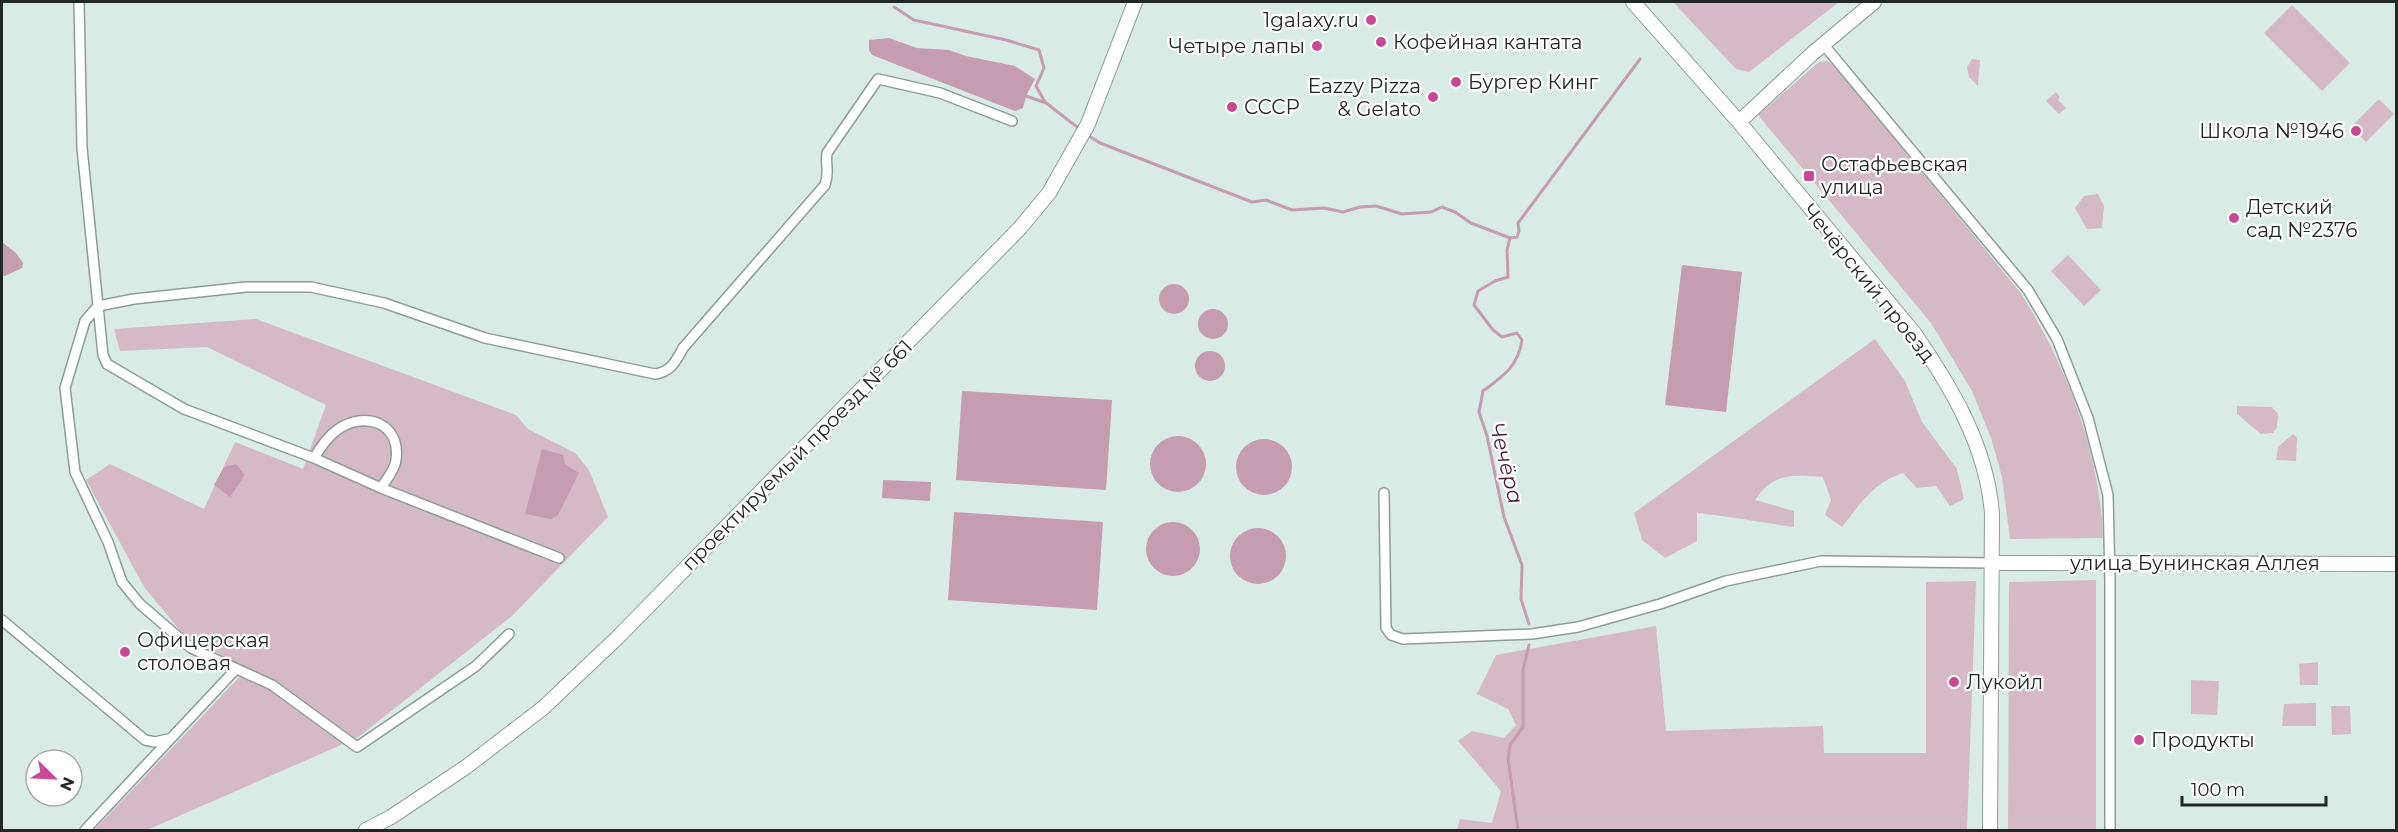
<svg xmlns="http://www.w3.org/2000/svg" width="2398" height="832" font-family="Montserrat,sans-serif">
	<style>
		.green { fill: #d6b9c7 }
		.water { fill: #c69cb1 }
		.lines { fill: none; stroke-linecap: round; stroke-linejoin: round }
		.stream { stroke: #c69cb1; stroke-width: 3 }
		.street-casing { stroke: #8c9d97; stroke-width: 12 }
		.secondary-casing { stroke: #8c9d97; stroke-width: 16 }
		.street { stroke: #fff; stroke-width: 9 }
		.secondary { stroke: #fff; stroke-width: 14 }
		.poi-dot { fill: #c74895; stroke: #fff; stroke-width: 2 }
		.labels { text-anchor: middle; stroke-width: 4.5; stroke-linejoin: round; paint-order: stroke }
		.poi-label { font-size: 20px; fill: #202725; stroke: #fff; text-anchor: start }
		.street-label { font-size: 20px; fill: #202725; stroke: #fff }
		.water-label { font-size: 21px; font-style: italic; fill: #491635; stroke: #fff }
	</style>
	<rect width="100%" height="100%" fill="#d9ebe5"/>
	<!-- green -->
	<path class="green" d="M1673 2H1839L1749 72 1736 69Z
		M2292 5 2350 63 2322 91 2264 33Z
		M1972 59 1980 60 1978 86 1969 77 1967 67Z
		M1827 61 1835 66 2020 292C2066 365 2100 451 2103 538L2010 539 2002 477 1991 438 1972 391 1931 323 1758 115 1819 62Z
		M2056 92 2060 97 2058 100 2066 108 2059 114 2046 101Z
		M2379 99 2394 114 2366 142 2351 127Z
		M2098 194 2104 206 2102 228 2087 229 2075 208 2084 196Z
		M2068 255 2101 290 2084 306 2051 271Z
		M256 319 516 415 528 429 575 453 589 470 608 517 512 616 357 738 147 830H94L247 669 182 633 144 587 86 480 110 464 204 509 235 442 303 469 326 405 207 347 120 351 114 329Z
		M1875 339 1905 381 1922 422 1957 469 1964 499 1950 506 1936 486 1917 488 1903 473C1875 481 1859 505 1842 527L1825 515 1831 500 1823 477C1792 475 1774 472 1755 500L1794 511V527C1762 523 1730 516 1697 513V541L1665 558 1642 540 1634 513Z
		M2237 406 2272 407 2278 414 2277 427 2273 433 2261 434 2237 414Z
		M2293 434 2297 438 2296 461 2276 460 2278 447Z
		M2096 580V830H2008L2009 582Z
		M1976 581 1967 830H1457L1460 819 1492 823 1501 791 1458 741 1472 731 1504 738 1516 725 1508 709 1477 694 1496 655 1656 626 1666 731 1823 726 1824 753H1926V582Z
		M2318 662V685H2300L2299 664Z
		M2191 680 2219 681 2217 715 2191 714Z
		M2316 703V726H2282L2284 704Z
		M2331 706H2350L2351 734 2332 735Z"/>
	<!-- water -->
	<path class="water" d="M889 38 917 48 949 50 966 56 1015 66 1035 79 1026 96 1023 108 1015 111 872 55 869 50V40Z
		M2 242 16 253 23 263 22 268 5 276 2 275Z
		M1682 265 1742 272 1726 412 1665 405Z
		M1159 299a15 15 0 1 1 30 0a15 15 0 1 1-30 0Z
		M1198 324a15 15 0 1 1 30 0a15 15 0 1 1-30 0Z
		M1195 366a15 15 0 1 1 30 0a15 15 0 1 1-30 0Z
		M962 391 1112 400 1106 490 956 480Z
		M1150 464a28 28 0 1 1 56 0a28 28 0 1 1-56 0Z
		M1236 467a28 28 0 1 1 56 0a28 28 0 1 1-56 0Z
		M542 449 563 455 565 464 579 473 558 515 551 519 525 514Z
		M236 464 245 475 230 497 214 485 224 467Z
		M883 480 931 482 930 501 882 498Z
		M954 512 1103 522 1097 610 948 600Z
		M1146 549a27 27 0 1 1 54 0a27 27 0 1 1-54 0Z
		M1230 556a28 28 0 1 1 56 0a28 28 0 1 1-56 0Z"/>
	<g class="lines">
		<!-- stream -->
		<path class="stream" d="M894 7 914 20 1006 40 1039 50 1044 68 1036 86 1045 102
			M1026 96 1046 103 1081 130
			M1086 134 1100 143 1252 202 1266 200 1292 210 1324 208 1343 212 1360 207 1376 206 1402 214 1431 212 1442 207 1455 212 1471 223 1510 238
			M1510 238 1507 250 1508 277 1495 281 1478 291 1474 305 1493 330 1502 337 1517 333 1522 340C1518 367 1503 376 1483 391L1479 412 1487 436 1504 517 1522 565 1521 599 1529 624
			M1510 238 1517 237 1519 231 1518 223 1640 59
			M1518 830 1508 758 1510 745 1523 727V670L1529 645"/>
		<defs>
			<path id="street" d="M79 2 82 148 98 306 85 321 65 388 75 472 108 542 122 582 140 604 191 648 272 685 357 747 476 666 509 634
				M1823 44 2028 290 2057 339 2088 418 2108 495 2110 580V830
				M314 458C320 448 327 437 337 430 365 410 401 423 396 460 395 470 386 480 381 488
				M1384 493 1386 628 1391 635 1403 639 1532 634 1578 627 1660 604 1726 581 1821 561 1993 563
				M559 558 381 488 314 458 184 409 107 364 103 355 98 306 134 299 246 287H311L384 303 485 338 655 374C671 372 676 361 683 348L825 185C830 171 825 166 827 153L878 79 940 93 1012 121
				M2 620 145 740 155 742 168 739
				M85 830 236 669"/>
			<path id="secondary" d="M1633 2 1739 122 1914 333C1952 388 1987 447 1992 514L1990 830
				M1739 122 1813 53 1874 2
				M1993 563 2396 564
				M366 830 391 817 466 767 543 708 617 638 1020 228 1049 193 1088 124 1135 2"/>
		</defs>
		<!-- street casing -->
		<use href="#street" class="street-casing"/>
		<!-- secondary casing -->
		<use href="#secondary" class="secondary-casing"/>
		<!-- street -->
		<use href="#street" class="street"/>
		<!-- secondary -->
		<use href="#secondary" class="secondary"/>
	</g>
	<!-- markers -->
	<g class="poi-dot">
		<circle cx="1371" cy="20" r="6"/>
		<circle cx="1381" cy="42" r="6"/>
		<circle cx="1317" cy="46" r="6"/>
		<circle cx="1456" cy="82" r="6"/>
		<circle cx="1433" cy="97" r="6"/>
		<circle cx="1232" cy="107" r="6"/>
		<circle cx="2356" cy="131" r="6"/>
		<rect x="1803" y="170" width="12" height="12" rx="3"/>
		<circle cx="2234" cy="218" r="6"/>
		<circle cx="125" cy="652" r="6"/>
		<circle cx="1954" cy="682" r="6"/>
		<circle cx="2139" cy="740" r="6"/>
	</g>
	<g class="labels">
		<!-- poi labels -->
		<g class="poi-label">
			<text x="1359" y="27" text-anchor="end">1galaxy.ru</text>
			<text x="1393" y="49">Кофейная кантата</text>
			<text x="1305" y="53" text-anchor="end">Четыре лапы</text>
			<text x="1468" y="89">Бургер Кинг</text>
			<text x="1421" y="93" text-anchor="end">Eazzy Pizza<tspan x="1421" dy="23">&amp; Gelato</tspan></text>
			<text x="1244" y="114">СССР</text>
			<text x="2344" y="138" text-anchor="end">Школа №1946</text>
			<text x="1821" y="171">Остафьевская<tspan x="1821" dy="23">улица</tspan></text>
			<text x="2246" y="214">Детский<tspan x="2246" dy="23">сад №2376</tspan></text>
			<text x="137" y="647">Офицерская<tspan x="137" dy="23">столовая</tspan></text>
			<text x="1966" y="689">Лукойл</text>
			<text x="2151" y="747">Продукты</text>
		</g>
		<!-- street labels -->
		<g class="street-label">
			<text transform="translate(1869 283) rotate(51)" y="7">Чечёрский проезд</text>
			<text transform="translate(797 455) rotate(-45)" y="7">проектируемый проезд № 661</text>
			<text x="2195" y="570">улица Бунинская Аллея</text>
		</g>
		<!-- water labels -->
		<g class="water-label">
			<text transform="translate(1506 463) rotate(76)" y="7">Чечёра</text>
		</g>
	</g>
	<!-- border -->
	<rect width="2398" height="832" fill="none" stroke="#202725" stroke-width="6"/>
	<!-- north arrow -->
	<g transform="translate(54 778) rotate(114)"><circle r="28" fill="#ffffff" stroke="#a6a9a8" stroke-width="1.5"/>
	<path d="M0-4.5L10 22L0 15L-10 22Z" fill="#c74895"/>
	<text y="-9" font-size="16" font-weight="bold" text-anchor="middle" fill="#202725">N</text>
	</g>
	<!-- scale -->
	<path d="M2182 796v9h144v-9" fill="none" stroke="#202725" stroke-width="3"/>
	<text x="2191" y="796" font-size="18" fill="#202725" stroke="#ffffff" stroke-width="4.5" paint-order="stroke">100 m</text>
</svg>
